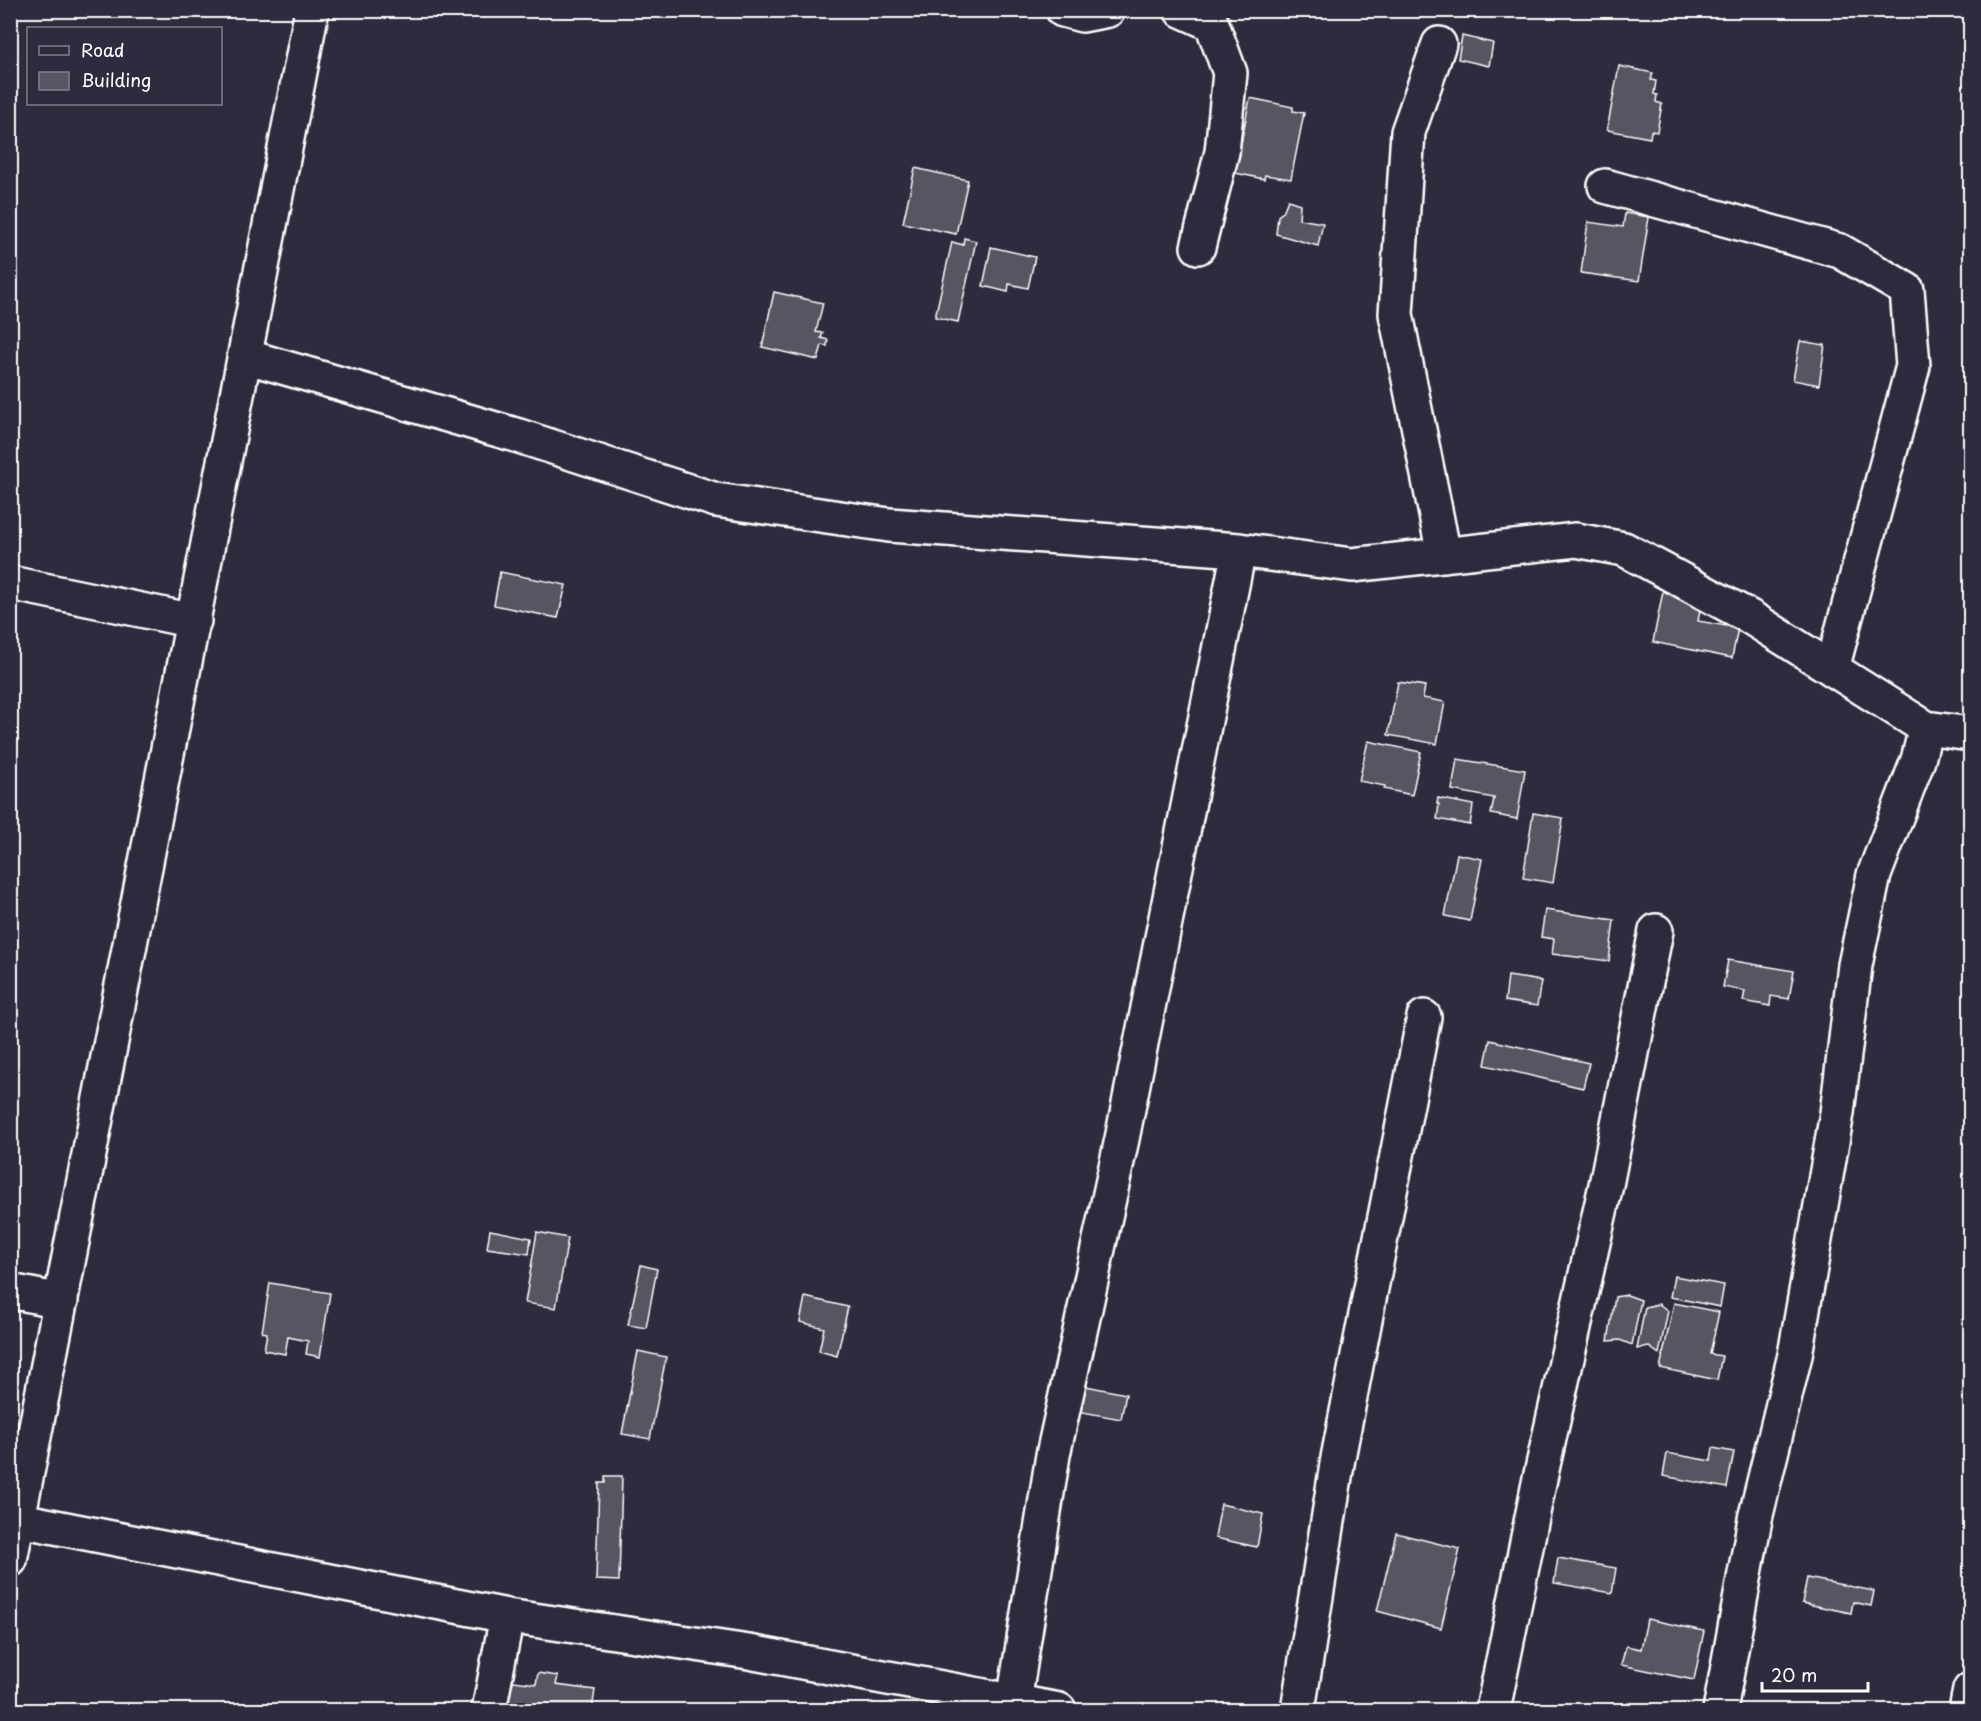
<svg xmlns="http://www.w3.org/2000/svg" width="1981" height="1721" font-family="'Playpen Sans',sans-serif">
	<style>
		.building { fill: #595564; stroke: #fff; stroke-width: 1.5 }
		.lines { fill: none; stroke-linecap: round; stroke-linejoin: round }
		.minor-casing { stroke: #fff; stroke-width: 38 }
		.minor { stroke: #2f2a3d; stroke-width: 33 }
	</style>
	<rect width="100%" height="100%" fill="#2f2a3d"/>
	<filter id="ink" filterUnits="userSpaceOnUse"><feTurbulence type="fractalNoise" baseFrequency=".0167" numOctaves="2"/><feDisplacementMap in="SourceGraphic" scale="12" xChannelSelector="R" yChannelSelector="G"/><feConvolveMatrix kernelMatrix="1 2 1 2 8 2 1 2 1" color-interpolation-filters="sRGB"/></filter>
	<g filter="url(#ink)">
		<!-- building -->
		<path class="building" d="M1462 36 1493 43 1489 66 1458 59Z
			M1619 66 1653 73 1651 80 1656 81 1654 94 1657 95 1656 102 1662 104 1657 132 1651 131 1650 138 1607 130Z
			M1250 98 1293 107V111L1304 113 1291 179 1265 175 1264 179 1235 173Z
			M915 168 968 180 956 234 903 223Z
			M1288 200 1300 204 1299 219 1323 223 1318 246 1276 234 1278 216 1283 212Z
			M1625 213 1649 217 1639 281 1581 273 1588 222 1623 227Z
			M964 238 976 241 958 322 935 317 952 242 963 245Z
			M991 247 1035 257 1028 288 1009 284 1008 292 983 286Z
			M774 292 823 303 816 332 823 333 821 338 828 340 827 346 822 345 818 360 762 347Z
			M1800 341 1825 345 1819 385 1793 380Z
			M500 572 566 585 558 618 494 605Z
			M1663 591 1702 599 1698 621 1738 628 1732 658 1653 642Z
			M1398 682 1425 686 1423 698 1445 702 1437 744 1388 735Z
			M1368 741 1421 752 1412 795 1384 789 1385 786 1359 781Z
			M1457 759 1525 770 1517 819 1491 814 1494 798 1452 790Z
			M1438 798 1473 805 1470 825 1437 819 1439 804H1437Z
			M1533 813 1563 818 1553 883 1523 878Z
			M1457 854 1482 859 1470 921 1445 916Z
			M1545 910 1614 920 1609 961 1552 954 1554 939 1541 937Z
			M1728 960 1794 971 1789 999 1771 996 1770 1006 1743 1001 1745 991 1723 987Z
			M1508 976 1541 981 1537 1006 1505 1001Z
			M1490 1040 1589 1063 1583 1088 1485 1065Z
			M490 1230 531 1238 529 1254 487 1248Z
			M537 1232 568 1238 556 1308 525 1303Z
			M641 1265 657 1269 646 1328 628 1325Z
			M1674 1276 1724 1285 1720 1307 1670 1297Z
			M270 1283 330 1293 320 1357 306 1354 308 1341 288 1337 285 1354 264 1350 267 1333 262 1332Z
			M1627 1295 1641 1300 1632 1345 1620 1340 1608 1341 1615 1297Z
			M805 1297 848 1307 837 1356 819 1351 824 1328 800 1322Z
			M1674 1303 1719 1312 1710 1354 1722 1356 1717 1380 1660 1368Z
			M1659 1304 1668 1311 1659 1354 1648 1346 1637 1349 1645 1307Z
			M638 1351 666 1357 650 1439 622 1434Z
			M1076 1384 1126 1394 1121 1419 1071 1410Z
			M1713 1448 1734 1452 1727 1488 1663 1476 1667 1453 1711 1461Z
			M605 1476H622L619 1581 596 1580 599 1483H605Z
			M1221 1504 1263 1514 1257 1547 1215 1538Z
			M1396 1533 1460 1549 1441 1628 1377 1611Z
			M1558 1558 1616 1568 1612 1593 1554 1583Z
			M1807 1578 1874 1591 1871 1606 1853 1602 1851 1613 1802 1603Z
			M1647 1619 1704 1631 1694 1680 1621 1665 1626 1646 1641 1649Z
			M538 1673 558 1676 556 1685 595 1690 592 1710H573L504 1702 507 1680 536 1684Z"/>
		<g class="lines">
			<defs>
				<path id="minor" d="M1063 10 1082 15 1108 10
					M1181 10 1212 24 1230 73 1222 152 1198 247
					M1439 44 1408 132 1396 314 1444 555
					M1605 186 1840 251 1907 290 1913 366 1832 669
					M245 356 519 436 716 500 889 525 1239 550 1352 565 1576 540 1624 549 1750 617 1926 728 1970 734
					M10 583 194 621
					M10 1291 61 1301
					M20 1520 507 1616 749 1652 1059 1710
					M10 1560 312 10
					M1014 1702 1053 1455 1122 1139 1239 550
					M489 1710 507 1616
					M1298 1710 1338 1458 1424 1017
					M1493 1710 1539 1483 1606 1185 1656 931
					M1720 1710 1755 1519 1795 1355 1837 1113 1855 965 1874 875 1918 760 1926 728
					M1966 1710 1970 1690"/>
			</defs>
			<!-- minor casing -->
			<use href="#minor" class="minor-casing"/>
			<!-- minor -->
			<use href="#minor" class="minor"/>
		</g>
	</g>
	<!-- margin -->
	<rect width="1981" height="1721" fill="none" stroke="#2f2a3d" stroke-width="36"/>
	<rect x="18" y="18" width="1945" height="1685" fill="none" stroke="#fff" stroke-width="2" filter="url(#ink)"/>
	<!-- legend -->
	<rect x="27" y="27" width="195" height="78" fill="#2f2a3d" stroke="#827f8b" stroke-width="1.5"/>
	<rect x="39" y="46" width="30" height="9" fill="#2f2a3d" stroke="#827f8b" stroke-width="1.5"/>
	<text x="81" y="57" font-size="18" fill="#ffffff">Road</text>
	<rect x="39" y="72" width="30" height="18" fill="#595564" stroke="#827f8b" stroke-width="1.5"/>
	<text x="81" y="87" font-size="18" fill="#ffffff">Building</text>
	<!-- scale -->
	<path d="M1762 1682v9h106v-9" fill="none" stroke="#ffffff" stroke-width="3"/>
	<text x="1771" y="1682" font-size="18" fill="#ffffff" stroke="#2f2a3d" stroke-width="4.5" paint-order="stroke">20 m</text>
</svg>
